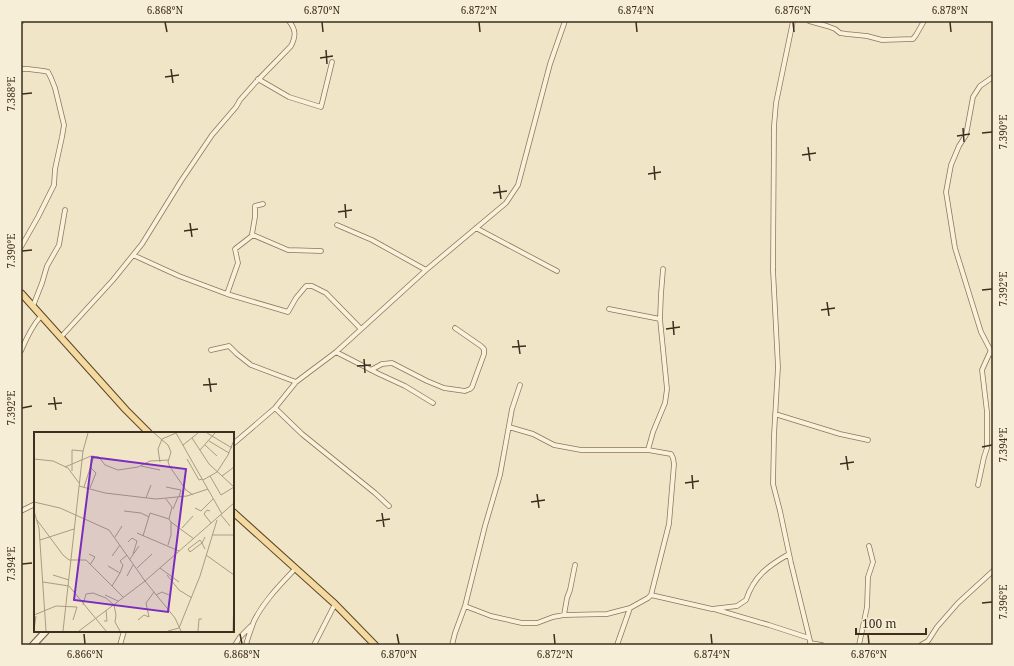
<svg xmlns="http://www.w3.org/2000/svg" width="1014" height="666" font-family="'Noto Serif',serif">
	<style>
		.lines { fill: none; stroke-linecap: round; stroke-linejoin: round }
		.minor-casing { stroke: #8d765b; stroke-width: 5.5 }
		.secondary-casing { stroke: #6f573e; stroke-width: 8 }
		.primary-casing { stroke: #5b442f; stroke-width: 8 }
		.minor { stroke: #faf1db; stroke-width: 4 }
		.secondary { stroke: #faf1db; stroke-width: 6 }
		.primary { stroke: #f4da9e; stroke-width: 6 }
		.ticks { fill: none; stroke: #3d2e1f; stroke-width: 1.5 }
		.inset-road { fill: none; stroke: #a89c84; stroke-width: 1 }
		.view { fill: #7b2cbf; fill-opacity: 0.15; stroke: #7b2cbf; stroke-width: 2 }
		.inset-edge { fill: none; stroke: #3d2e1f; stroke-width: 2 }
		.neatline { fill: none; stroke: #3d2e1f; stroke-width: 1.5 }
		.ticks-label { font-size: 10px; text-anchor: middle; fill: #3d2e1f }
	</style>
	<rect width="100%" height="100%" fill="#f0e5c7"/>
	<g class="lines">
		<defs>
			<path id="minor" d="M793 21 776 103 774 126 773 270 778 367 774 435 773 484 780 511 791 563 811 645
				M809 21 827 26 835 29 840 33 847 34 867 36 882 40 913 39 916 35 924 21
				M21 22 22 21
				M21 69H28L44 71 48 72 51 78 55 88 64 125 62 137 55 169 54 185 38 217 21 247
				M993 77 980 86 973 97 966 135 959 146 951 165 946 192 955 248 981 332 993 355
				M258 79 289 97 321 107 332 62
				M337 225 372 240 426 270
				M476 228 557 271
				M253 235 235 249 238 263 227 294 288 312 296 298 306 286H312L326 293 361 329
				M253 235 288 250 321 251
				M253 235 252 234 255 217V206L263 204
				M133 255 179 276 227 294
				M33 306 42 283 47 266 59 245 65 210
				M609 309 660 319
				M61 337 113 280 142 244 181 181 212 135 236 107 240 100 255 83 291 46C296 36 296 30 289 21
				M211 350 229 346 237 354 251 365 296 382
				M21 351C26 339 32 326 41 316
				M336 352 379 374 405 386 433 403
				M371 370 382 364 392 363 427 381 444 388 465 391 470 389 472 387 484 354V349L481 346 455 328
				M275 408 302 434 375 493 389 506
				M775 414 840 434 868 440
				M509 427 533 434 554 445 581 450H648L671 454 673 458 674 464 669 524 651 595 648 598 630 608
				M233 444 275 408 296 382 336 352 426 270 506 203 518 185 550 64 565 21
				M648 450 653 432 665 403 667 389 660 319 661 294 663 269
				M978 485 984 457 987 448V412L982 370 991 350
				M21 511 35 504
				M651 595 712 609 737 606 746 600C754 576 768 566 789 554
				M465 606 491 616 522 623H537L553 617 564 615 607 614 630 608 617 645
				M714 609 769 625 809 638
				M564 615 567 598 570 590 575 565
				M810 643 822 645
				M120 645 124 631
				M235 645 240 637 251 626
				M246 645C248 637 251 629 254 621 264 601 280 585 295 569
				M314 645 335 604
				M452 645 455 633 465 606 485 526 500 475 512 409 520 385
				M859 645 867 607 868 577 873 562 869 546
				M921 645 928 641 937 627 958 603 993 571"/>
			<path id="secondary" d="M33 645 46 631"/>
			<path id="primary" d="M21 293 126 410 149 433
				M233 512 335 604 375 645"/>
		</defs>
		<!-- minor casing -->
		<use href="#minor" class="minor-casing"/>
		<!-- secondary casing -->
		<use href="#secondary" class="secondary-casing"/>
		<!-- primary casing -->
		<use href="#primary" class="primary-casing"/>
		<!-- minor -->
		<use href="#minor" class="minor"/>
		<!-- secondary -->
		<use href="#secondary" class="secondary"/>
		<!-- primary -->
		<use href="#primary" class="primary"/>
	</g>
	<!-- ticks -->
	<path class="ticks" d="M165 22 167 32M322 22 323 32M479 22 480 32M636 22 637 32M793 22 794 32M950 22 951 32M326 50 327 64M320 58 333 56M171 69 173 83M165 77 179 75M22 94 32 93M963 128 964 142M982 133 992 132M957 136 970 134M808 147 810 161M802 155 816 153M654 166 655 180M648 174 661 172M499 185 501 199M493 193 507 191M345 204 346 218M338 212 352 210M190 223 192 237M184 231 198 229M22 251 32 250M982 290 992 289M827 302 829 316M821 310 835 308M673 321 674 335M666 329 680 327M518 340 520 354M512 347 526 346M364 359 365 373M357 366 371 365M209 378 211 392M203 385 217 384M54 397 56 410M48 404 62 403M22 408 32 406M982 447 992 445M846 456 848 470M840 464 854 462M692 475 693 489M685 483 699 481M537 494 539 508M531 502 545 500M382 513 384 527M376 521 390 519M22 564 32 563M982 603 992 602M84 634 85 644M240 634 242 644M397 634 399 644M554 634 555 644M711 634 712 644M868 634 869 644"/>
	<!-- overview -->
	<g transform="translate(34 432)">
		<rect width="200" height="200" fill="#f0e5c7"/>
		<path class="inset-road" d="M120 1 134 13 137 20 134 30 136 35 152 58 159 63M142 1 188 82M173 1 198 16M158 6 175 32 200 55M175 9 195 21M149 13 164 1M171 13 183 24M166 18 181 1M0 27 19 29 34 36 45 51M153 27 165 48 168 47M126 30 124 17 128 7 142 1M107 34 126 38M31 35 57 24 65 25 71 33 84 38 104 35 116 29 135 28M38 39V18L49 19M176 44 187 63 200 55M188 44 200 35M169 48 183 40 194 23 200 8M45 54 71 61 122 67 153 64 174 57M50 55 60 24M132 55 147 58 145 65M56 56 62 41 57 36M112 66 117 53M132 67 138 75 135 87M0 70 26 76 75 98 111 149M161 76 167 79 179 67M139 77 144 65M0 79 5 96 12 199M90 79 107 81 115 85M176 79 173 78 170 82 177 91M187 83 196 94M3 88 29 123 35 128H52L89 165M148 96 159 84M103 101 145 119M178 103H200M109 104 116 81 135 87 137 90M81 105 88 94M6 108 40 97M166 108 168 111 156 120 154 117ZM94 110 98 106 103 109 99 122M134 113 137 103V90L160 107M171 117 168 111 171 105M55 122 61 125 56 133M172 123 200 143M78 124 86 113M96 127 105 114M74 134 86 141 89 133 86 129 93 123M103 136 118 122M126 136 145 150M19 143 35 148M133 143 145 158 158 166M93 144 99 133M111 149 141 186 147 199M9 150 35 154 72 199M78 154 86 141M71 163 84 169M122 163 128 160 135 163M49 173 52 162 59 161 72 166 80 173 82 183 81 190 86 199M0 183 22 174 43 175 39 188M104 188 110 183 115 185 112 171 120 160M70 189H73L72 178M0 198 2 184M29 199 49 19 54 1M45 199 111 149 200 71M134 199 145 196 166 144 183 88M164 199 165 187H168M199 199 200 163"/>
		<path class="view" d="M58 25 152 37 134 180 40 168Z"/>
		<rect width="200" height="200" class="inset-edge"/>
	</g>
	<!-- border -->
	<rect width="1014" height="666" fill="none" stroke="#f7eed7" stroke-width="44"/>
	<!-- scale -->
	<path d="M856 628v6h70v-6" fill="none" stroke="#3d2e1f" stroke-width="2"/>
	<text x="862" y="628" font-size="12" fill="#3d2e1f" stroke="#f7eed7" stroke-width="3" paint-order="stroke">100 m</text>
	<rect x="22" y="22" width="970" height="622" class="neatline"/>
	<g class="ticks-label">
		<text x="165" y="14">6.868°N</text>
		<text x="322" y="14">6.870°N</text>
		<text x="479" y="14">6.872°N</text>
		<text x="636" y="14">6.874°N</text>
		<text x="793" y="14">6.876°N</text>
		<text x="950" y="14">6.878°N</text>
		<text transform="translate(11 94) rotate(-90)" y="4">7.388°E</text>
		<text transform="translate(1003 132) rotate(-90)" y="4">7.390°E</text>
		<text transform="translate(11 251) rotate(-90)" y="4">7.390°E</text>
		<text transform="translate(1003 289) rotate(-90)" y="4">7.392°E</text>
		<text transform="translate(11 408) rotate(-90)" y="4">7.392°E</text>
		<text transform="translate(1003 445) rotate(-90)" y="4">7.394°E</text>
		<text transform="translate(11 564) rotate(-90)" y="4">7.394°E</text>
		<text transform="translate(1003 602) rotate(-90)" y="4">7.396°E</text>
		<text x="85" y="658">6.866°N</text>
		<text x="242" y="658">6.868°N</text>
		<text x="399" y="658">6.870°N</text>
		<text x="555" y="658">6.872°N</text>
		<text x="712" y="658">6.874°N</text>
		<text x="869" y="658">6.876°N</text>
	</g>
</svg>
